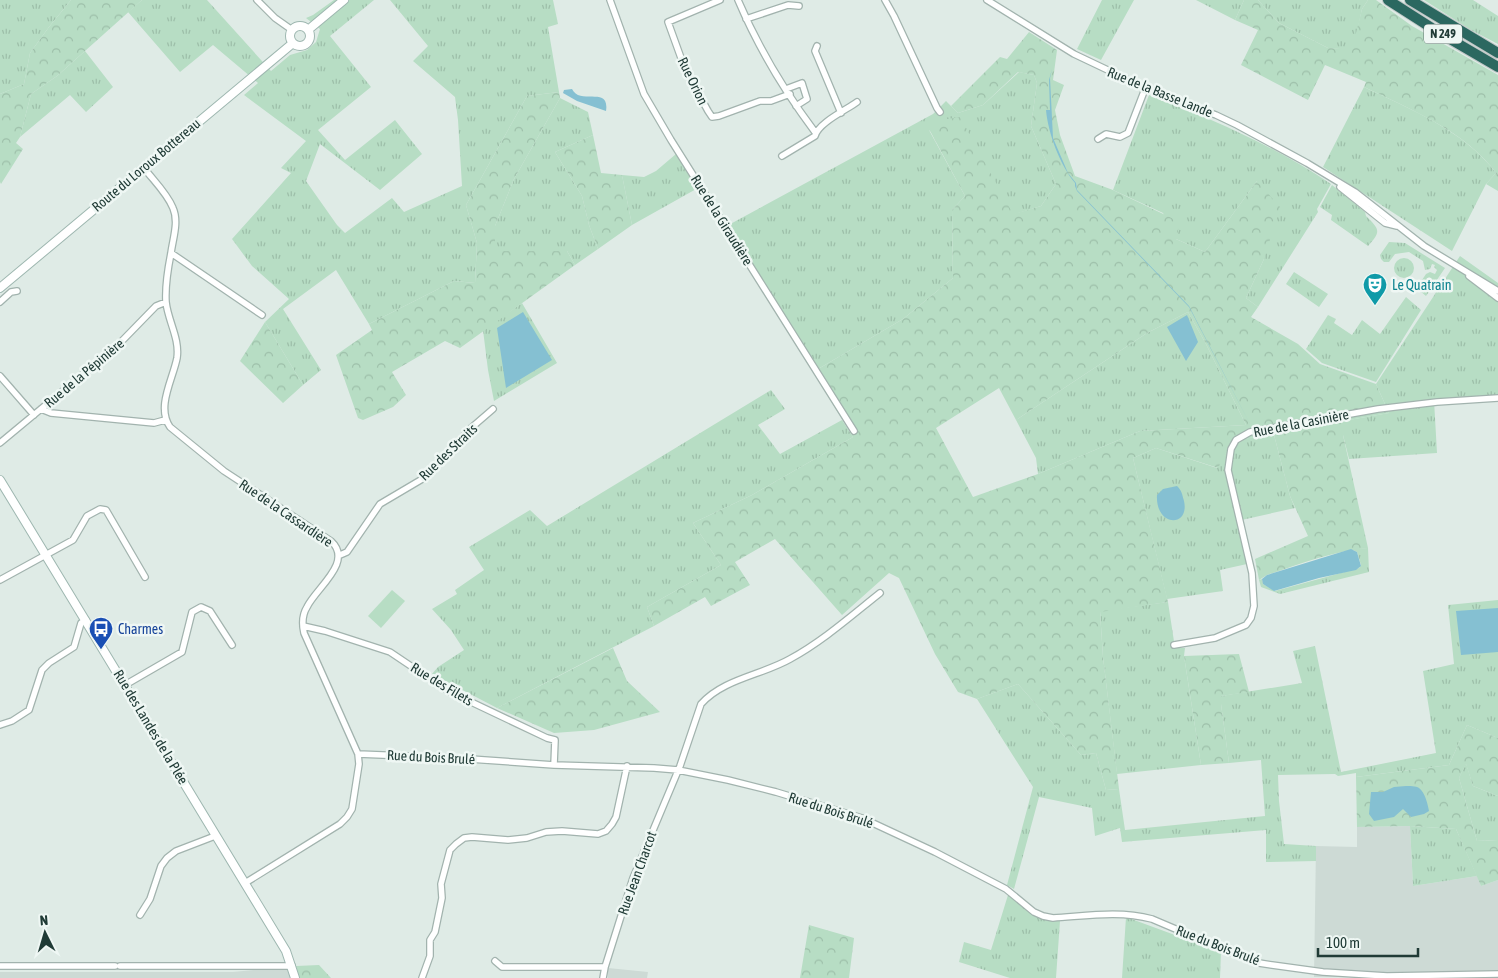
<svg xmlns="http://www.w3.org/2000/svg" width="1498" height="978" font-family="'Asap Condensed',sans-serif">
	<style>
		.built { fill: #cddad5 }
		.grass { fill: url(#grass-tufts) }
		.forest { fill: url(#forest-crowns); fill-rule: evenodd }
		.park { fill: #b7ddc4 }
		.water { fill: #85c0d2 }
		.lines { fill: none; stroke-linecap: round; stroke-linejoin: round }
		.street-casing { stroke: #a2b3ae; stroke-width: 8 }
		.secondary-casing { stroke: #9eb7b0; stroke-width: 10 }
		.highway-casing { stroke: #c1c8c7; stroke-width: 12 }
		.street { stroke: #fff; stroke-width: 5.5 }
		.secondary { stroke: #fff; stroke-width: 8 }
		.highway { stroke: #2b6860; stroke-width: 10 }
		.labels { text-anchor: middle; stroke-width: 5; stroke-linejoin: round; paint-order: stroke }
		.shield { fill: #eff7f4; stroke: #5e736f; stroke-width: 1 }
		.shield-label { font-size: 12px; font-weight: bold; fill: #203b36 }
		.street-label { font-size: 14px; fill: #203b36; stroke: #eff7f4 }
		.culture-label { font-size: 14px; fill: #0d838f; stroke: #eff7f4; text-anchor: start }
		.transit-label { font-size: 14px; fill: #164399; stroke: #eff7f4; text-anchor: start }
	</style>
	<defs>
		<pattern id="grass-tufts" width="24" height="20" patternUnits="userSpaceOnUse" patternTransform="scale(1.25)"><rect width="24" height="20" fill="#b7ddc4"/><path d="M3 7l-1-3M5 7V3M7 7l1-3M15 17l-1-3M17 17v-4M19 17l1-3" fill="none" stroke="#9dbfa9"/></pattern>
		<pattern id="forest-crowns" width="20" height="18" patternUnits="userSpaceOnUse" patternTransform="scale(1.25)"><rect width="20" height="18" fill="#b7ddc4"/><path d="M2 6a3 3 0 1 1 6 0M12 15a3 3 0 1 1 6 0" fill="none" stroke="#9dbfa9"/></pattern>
	</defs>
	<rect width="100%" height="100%" fill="#dfebe6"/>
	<!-- built -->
	<path class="built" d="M1410 826 1413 886 1477 876 1481 886 1498 880V978L1314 977 1316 846 1357 847V827Z
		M296 966 298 978H0V972H233Z
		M608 968 648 972 647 978H608Z"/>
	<!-- grass -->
	<path class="grass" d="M0 0H71L49 27 30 53 24 84 0 94Z
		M142 0H207L271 71 290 55 307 50 316 42 320 29 306 18 313 15 334 0H374L330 36 371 87 318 130 345 160 395 120 422 154 380 190 320 144 306 181 337 225 345 233 392 198 404 212 462 186 458 120 455 97 413 61 428 46 390 0H553L558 24 548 27 559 92 527 96 466 205 477 243 475 283 454 281 369 324 336 270 283 309 321 370 303 385 265 322 289 299 252 266 232 239 291 173 281 168 306 141 244 95 258 83 213 45 180 72 128 12Z
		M1102 0H1134L1101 60 1077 49Z
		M1196 0H1244L1235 20Z
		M1258 0H1368L1362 9 1353 50 1328 48 1279 23Z
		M1424 0H1473L1498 16V44L1471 30Z
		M85 51 113 87 86 112 70 95 20 137 31 94 57 76Z
		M1019 72 1034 75 1037 83 1031 126 1056 184 1041 206 1012 215 999 190 929 130 965 196 952 210 953 278 903 319 813 372 723 228 933 114 946 101 958 113 983 105Z
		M1364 87C1410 109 1465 131 1496 173L1486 184 1452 251 1323 167Z
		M1149 95C1212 119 1275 146 1331 184L1317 209 1318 212 1258 307 1246 298 1264 259 1257 181 1205 252 1176 239 1163 213 1113 190Z
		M560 98 588 112 593 135 555 152 582 196 589 225 598 249 575 265 567 251 495 252V226L514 179Z
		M676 154 698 188 632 225 622 175 644 177 656 171Z
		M1332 185 1365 212 1366 216C1379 229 1382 231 1368 246L1331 220 1332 215 1320 207Z
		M1389 242 1405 243 1445 268 1426 296 1420 291 1418 286 1426 274 1430 272 1435 274 1437 270 1434 267 1435 265 1432 264 1430 269 1425 270 1423 261 1409 252 1395 254 1389 262H1384L1381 259 1380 255Z
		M1460 256 1498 283V395L1434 400 1437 453 1349 459 1343 435V421L1389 413 1376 384Z
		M1394 268a10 10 0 1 1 20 0a10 10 0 1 1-20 0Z
		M1294 272 1328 294 1319 307 1286 284Z
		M1406 297 1421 310 1376 382 1322 363 1306 349 1328 315 1336 319 1334 323 1352 335 1362 320 1380 334Z
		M522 303 557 363 494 401 488 370 483 330Z
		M1188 312 1206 344 1246 425 1140 431 1038 474 1036 458 1016 420 1147 333Z
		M771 390 785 409 758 425 780 454 842 420 853 437 752 495 693 523 721 565 647 607 654 626 497 708 432 674 438 667 464 650 451 630 432 609 457 594 455 590 484 570 469 547 530 510 547 526Z
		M1274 435 1290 496 1295 508 1237 521 1247 564 1220 570 1223 591 1167 599 1133 458 1156 448 1217 468 1233 440Z
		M1368 548 1369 572 1280 594 1261 587 1259 580 1262 579 1263 584 1275 591 1359 568 1361 565 1357 552 1351 549Z
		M1498 600V738L1467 725 1449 765 1356 777V773L1338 776 1335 774 1278 775 1279 801 1284 844 1316 846V861L1266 862V830L1122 842 1120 828 1095 836 1092 808 1039 797 1014 889 1007 885 1033 787 977 699 1018 684 1081 755 1096 753 1106 790 1119 789 1125 830 1265 816 1261 760 1229 763 1221 704V696L1302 683 1293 651 1315 646 1341 772 1436 753 1423 671 1454 664 1448 605Z
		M1168 602 1175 648H1185L1184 656 1201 765 1117 774 1103 657 1100 611Z
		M1466 763 1473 786 1498 796V840L1477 841 1459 778Z
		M1410 826 1456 829 1477 876 1413 886Z
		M1008 895C1024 908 1039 921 1060 921L1056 978H1010L959 962 964 942 991 950Z
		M1126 917 1221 952 1220 978H1122Z"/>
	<!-- forest -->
	<path class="forest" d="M71 0H142L57 76 31 94 20 137 16 143 23 149 1 184 0 182V94L24 84 30 53 49 27Z
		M1244 0H1258L1279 23 1328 48 1352 49 1362 9 1368 0H1376L1412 26 1498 75V191L1486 184 1496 173C1467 132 1408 108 1364 87L1366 82 1325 65 1308 100 1241 65 1258 30 1235 20Z
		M1029 32 1057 50 1053 80 1064 85 1055 110 1060 135 1075 176 1113 190 1180 222 1176 239 1205 252 1257 181 1280 207 1264 259 1246 298 1258 307 1251 317 1298 344 1320 364 1376 384 1389 413 1343 421V435L1368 548C1333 551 1300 564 1267 575L1259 580 1255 559 1308 536 1290 496 1274 435 1233 440 1218 468 1156 448 1133 458 1168 602 1100 612 1103 657 1119 789 1106 790 1096 753 1081 755 1018 684 977 699 958 692 935 654 899 578 889 573 842 615 775 539 735 562 750 585 711 606 705 597 654 626 647 607 721 565 693 523 752 495 853 437 813 372 903 319 953 278 952 210 965 196 929 129 941 120 960 117 1013 214 1041 206 1056 184 1031 126 1037 83 1034 75 1018 72 983 105 958 113 951 106 1000 57 1007 59ZM1188 312 1206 344 1246 425 1140 431 1038 474 973 497 936 428 999 388 1016 420 1147 333Z
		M559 92 560 98 514 179 495 226V251H567L575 265 460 348 445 341 392 372 406 395 393 407 363 420 358 418 336 355 372 330 369 324 454 281 475 283 477 243 466 205 527 96Z
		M593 135 601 173 622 175 632 225 598 249 589 225 582 196 555 152Z
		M265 322 303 385 283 403 240 361Z
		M613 648 627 681 660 712 594 730 554 733 497 708Z
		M1239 654 1249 692 1221 696V704L1229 763 1201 765 1184 656Z
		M1467 725 1498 738V796L1473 786 1466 764 1459 778 1477 841 1498 840V880L1481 886 1456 829 1410 826 1357 827 1356 777 1449 765Z
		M809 925 854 938 849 978H800Z
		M319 965 331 978H298L296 966Z"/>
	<!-- park -->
	<path class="park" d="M392 590 405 601 381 628 368 616Z"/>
	<!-- water -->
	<path class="water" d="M1052 69 1050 78 1053 138 1068 173 1076 183 1077 190 1189 306 1251 426 1189 307 1077 191 1075 186V183C1060 165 1048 133 1046 110H1050L1049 80Z
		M572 89C580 106 610 85 606 111L577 101 563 93 564 90Z
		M523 312 552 360 506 388 497 328Z
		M1187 315 1198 342 1186 361 1167 327Z
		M1177 486C1182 491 1182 494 1184 501 1190 528 1155 527 1157 495L1163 489Z
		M1351 549 1357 552 1361 566 1356 570 1319 578 1274 591 1263 584 1262 579 1267 575Z
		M1498 608V652L1461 655 1456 611Z
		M1406 786C1409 786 1416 786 1419 788 1425 792 1428 805 1429 811L1424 814 1411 817 1403 809 1394 817 1374 821 1369 814 1371 792H1383L1394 787Z"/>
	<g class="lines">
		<defs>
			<path id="street" d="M257 0 275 18 292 30
				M610 0 644 94 671 140 854 431
				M720 0 668 22 685 69 708 111 712 117 719 116 760 101H771L790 94
				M738 0C758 47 785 92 815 132
				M885 0 894 16 937 108 940 112
				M987 0 1074 54 1154 92 1216 115 1237 125 1307 163 1355 192 1424 246 1498 291
				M746 19 788 5 799 6
				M817 46 815 51 841 113
				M786 89 802 83 807 99 796 106
				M1098 139 1106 134 1120 137 1128 133 1145 89
				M782 156 815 136C818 123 846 110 857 102
				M144 168C153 180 167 193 173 208 179 222 173 238 171 253 168 268 165 286 166 302 168 321 180 339 177 358 173 379 156 407 170 427L224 471 331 541C354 562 316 588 307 607 302 615 302 624 304 633L358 754 359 764 352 809 347 817 340 824 245 883
				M1340 187 1385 223 1397 226
				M171 253 262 315
				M1469 276 1498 298
				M0 302 11 292 17 291
				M0 376 34 415
				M41 409 51 413 154 423 165 420
				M0 443 118 345 156 306 166 302
				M340 555 347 552 380 504 424 478 471 428 493 409
				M0 580 73 540 87 516 100 509 106 510 145 577
				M303 626 325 631 390 652 448 691 547 738 555 740 554 765
				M1174 645 1215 638 1246 625 1251 618 1254 606 1252 573 1228 470 1231 449 1236 440 1250 432 1378 409 1437 402 1498 398
				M125 685 182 652 192 612 201 607 210 611 232 645
				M0 725 12 721 29 710 42 670 49 663 74 647 81 623 86 620
				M358 754 456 758 554 765 654 768 678 770 728 780 776 792 862 818 935 852 1006 889 1034 912 1043 916 1053 918C1086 916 1119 910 1152 919L1232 953 1259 963 1272 965 1323 972 1387 976 1498 974
				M140 915 150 899 161 866 167 858 176 851 215 836
				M495 961 502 967H605
				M0 966H115
				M120 966H292
				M422 978 430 956V940L435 932 442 898 441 884 450 850 456 844 464 838 472 837 508 840 527 838 546 832 562 831 598 834 606 831 612 824 616 817 627 766
				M603 978 605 967 633 878 680 766 701 704C723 679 762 675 790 659 823 641 851 616 880 593"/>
			<path id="secondary" d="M290 36a10 10 0 1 1 20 0a10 10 0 1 1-20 0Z
				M308 30 344 0
				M0 288 293 43
				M0 480 286 951 295 978"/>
			<path id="highway" d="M1388 0 1438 32 1498 67
				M1410 0 1498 53"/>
		</defs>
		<!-- street casing -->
		<use href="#street" class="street-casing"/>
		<!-- secondary casing -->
		<use href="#secondary" class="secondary-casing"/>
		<!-- highway casing -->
		<use href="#highway" class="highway-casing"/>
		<!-- street -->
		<use href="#street" class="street"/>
		<!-- secondary -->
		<use href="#secondary" class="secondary"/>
		<!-- highway -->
		<use href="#highway" class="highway"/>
	</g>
	<!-- icons -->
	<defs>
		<symbol id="theatre-pin" viewBox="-11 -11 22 30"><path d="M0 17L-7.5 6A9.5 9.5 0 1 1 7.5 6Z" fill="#0f9aa8" stroke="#eff7f4"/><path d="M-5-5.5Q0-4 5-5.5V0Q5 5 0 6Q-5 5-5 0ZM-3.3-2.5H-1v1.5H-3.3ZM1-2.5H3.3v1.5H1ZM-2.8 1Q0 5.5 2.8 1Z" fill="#fff"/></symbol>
		<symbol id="bus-pin" viewBox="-11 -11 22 30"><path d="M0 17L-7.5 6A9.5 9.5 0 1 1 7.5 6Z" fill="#1a4fb4" stroke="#eff7f4"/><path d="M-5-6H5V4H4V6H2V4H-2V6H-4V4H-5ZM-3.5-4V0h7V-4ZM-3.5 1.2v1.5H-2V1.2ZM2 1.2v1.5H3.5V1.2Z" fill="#fff"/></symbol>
	</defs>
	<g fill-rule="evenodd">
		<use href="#theatre-pin" x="1361" y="271" width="28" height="38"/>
		<use href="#bus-pin" x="87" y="615" width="28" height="38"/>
	</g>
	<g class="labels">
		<!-- shield labels -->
		<rect class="shield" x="1424" y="24.5" width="38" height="19" rx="4"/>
		<g class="shield-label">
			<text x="1443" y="38">N 249</text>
		</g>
		<!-- street labels -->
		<g class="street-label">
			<text transform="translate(693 81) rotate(64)" y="5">Rue Orion</text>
			<text transform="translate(1160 92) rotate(22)" y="5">Rue de la Basse Lande</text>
			<text transform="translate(146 165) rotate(-40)" y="5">Route du Loroux Bottereau</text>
			<text transform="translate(722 220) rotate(58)" y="5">Rue de la Giraudière</text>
			<text transform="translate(84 373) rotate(-40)" y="5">Rue de la Pépinière</text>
			<text transform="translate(1301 423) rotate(-11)" y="5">Rue de la Casinière</text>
			<text transform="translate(448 452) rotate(-44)" y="5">Rue des Straits</text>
			<text transform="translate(286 513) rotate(34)" y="5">Rue de la Cassardière</text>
			<text transform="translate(442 684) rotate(31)" y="5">Rue des Filets</text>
			<text transform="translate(151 727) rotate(59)" y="5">Rue des Landes de la Plée</text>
			<text transform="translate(431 757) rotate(3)" y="5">Rue du Bois Brulé</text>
			<text transform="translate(831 810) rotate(18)" y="5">Rue du Bois Brulé</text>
			<text transform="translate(637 873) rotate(-70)" y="5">Rue Jean Charcot</text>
			<text transform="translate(1218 945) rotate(21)" y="5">Rue du Bois Brulé</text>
		</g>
		<!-- culture labels -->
		<g class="culture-label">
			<text x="1392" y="290">Le Quatrain</text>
		</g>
		<!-- transit labels -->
		<g class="transit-label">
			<text x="118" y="634">Charmes</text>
		</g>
	</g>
	<!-- north arrow -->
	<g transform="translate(45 933) rotate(355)" stroke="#eff7f4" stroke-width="4" paint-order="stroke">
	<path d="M0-4L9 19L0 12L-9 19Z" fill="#203b36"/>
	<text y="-8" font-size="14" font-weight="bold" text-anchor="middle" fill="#203b36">N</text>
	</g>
	<!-- scale -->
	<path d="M1318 948v8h100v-8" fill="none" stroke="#203b36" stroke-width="2.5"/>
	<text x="1326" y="948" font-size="15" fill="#203b36" stroke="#eff7f4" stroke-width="4" paint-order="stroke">100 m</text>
</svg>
